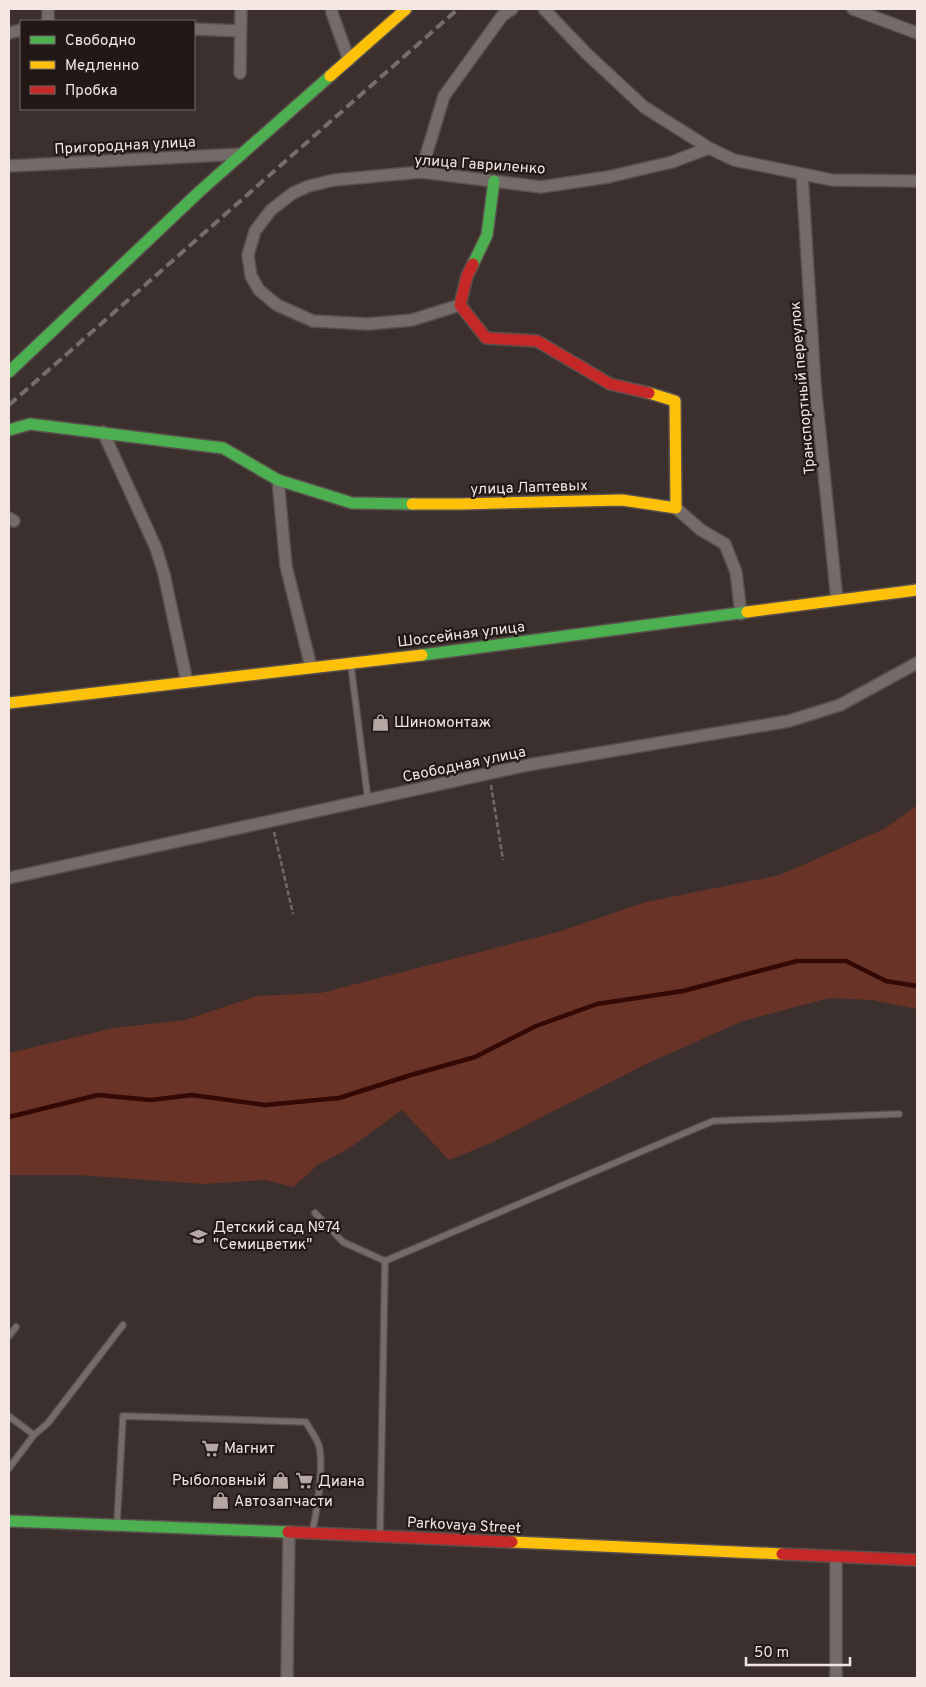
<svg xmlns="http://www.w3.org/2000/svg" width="926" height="1687" font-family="Overpass,sans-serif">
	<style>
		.green { fill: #693327 }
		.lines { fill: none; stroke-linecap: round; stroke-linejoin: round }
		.stream { stroke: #340804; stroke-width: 4.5 }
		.lane-casing { stroke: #594f4c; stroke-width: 8 }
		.street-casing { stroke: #594f4c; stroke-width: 14 }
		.fast-casing { stroke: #594f4c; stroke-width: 14 }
		.slow-casing { stroke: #594f4c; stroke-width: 14 }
		.jam-casing { stroke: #594f4c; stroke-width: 14 }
		.path { stroke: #726a68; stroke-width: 2.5; stroke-dasharray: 5 2.5; stroke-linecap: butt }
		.lane { stroke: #756c6a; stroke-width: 5.5 }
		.street { stroke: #756c6a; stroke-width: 11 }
		.fast { stroke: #4caf50; stroke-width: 11 }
		.slow { stroke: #ffc107; stroke-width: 11 }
		.jam { stroke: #c62828; stroke-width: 11 }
		.rail { stroke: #776e6c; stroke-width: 4; stroke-dasharray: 10 5; stroke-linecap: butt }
		.labels { text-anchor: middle; stroke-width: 4.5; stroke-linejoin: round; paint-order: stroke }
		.street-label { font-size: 15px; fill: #f4e6e2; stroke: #221816 }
		.poi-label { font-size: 15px; fill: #f4e6e2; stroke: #221816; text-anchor: start }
	</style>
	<rect width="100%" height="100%" fill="#3c302e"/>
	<!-- green -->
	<path class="green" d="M917 805V1009L872 1000 829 998 743 1021 646 1064 491 1143 449 1160 402 1110 348 1149 319 1164 293 1187 265 1180 204 1184 78 1175H9V1053L114 1028 185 1020 257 996 321 993 558 932 646 902 780 875 884 829Z"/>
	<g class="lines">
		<!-- stream -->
		<path class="stream" d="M9 1117 98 1095 151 1100 192 1095 265 1105 339 1098 411 1075 475 1057 536 1026 597 1004 683 991 797 961H846L886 981 917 986"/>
		<defs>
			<path id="lane" d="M351 666 368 800
				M315 1213 343 1242 385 1261
				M9 1336 16 1327
				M10 1417 34 1435
				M9 1468 34 1435 48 1423 123 1325
				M117 1523 123 1416 306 1422C310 1430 317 1438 319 1446 324 1466 317 1512 312 1532
				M380 1534 385 1261 713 1121 899 1114"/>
			<path id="street" d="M332 9V13L349 60
				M544 9 586 53 644 107 709 148 734 160 832 180 917 181
				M853 9 917 33
				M48 21V9
				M194 29 240 31
				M9 33 21 30
				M240 73 241 9
				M9 166 242 154
				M421 172 444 96 502 16 512 9
				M802 174 815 385 837 600
				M460 305 412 320 368 324 313 321 277 305 259 290 251 276 248 255 255 231 271 210 293 193 309 186 334 180 421 172 541 187 608 177 672 162 709 148
				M103 432 156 548 164 574 187 682
				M278 480 286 566 311 667
				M676 508 701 530 725 544 736 572 741 614
				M9 518 14 521
				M9 878 528 765 789 721 840 705 917 663
				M836 1557V1678
				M287 1678 289 1532"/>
			<path id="fast" d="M473 264 487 235 494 181
				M9 372 200 191 330 76
				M9 430 30 424 223 448 278 480 352 503 412 504
				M422 655 747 612
				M9 1521 288 1532"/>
			<path id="slow" d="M330 76 406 9
				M412 504H460L622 500 676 508 675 401 649 393
				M747 612 917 590
				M9 703 422 655
				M512 1542 782 1554"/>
			<path id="jam" d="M473 264 467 276 460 305 486 338 537 341 610 384 649 393
				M288 1532 512 1542
				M782 1554 917 1560"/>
		</defs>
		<!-- lane casing -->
		<use href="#lane" class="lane-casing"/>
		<!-- street casing -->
		<use href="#street" class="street-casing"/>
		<!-- fast casing -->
		<use href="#fast" class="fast-casing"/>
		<!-- slow casing -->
		<use href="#slow" class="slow-casing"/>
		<!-- jam casing -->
		<use href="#jam" class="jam-casing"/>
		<!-- path -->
		<path class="path" d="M491 785 503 860
			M274 832 293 914"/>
		<!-- lane -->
		<use href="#lane" class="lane"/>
		<!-- street -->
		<use href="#street" class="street"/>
		<!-- fast -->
		<use href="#fast" class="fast"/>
		<!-- slow -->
		<use href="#slow" class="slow"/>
		<!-- jam -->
		<use href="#jam" class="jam"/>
		<!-- rail -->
		<path class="rail" d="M9 405 458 9"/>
	</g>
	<!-- icons -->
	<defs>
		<symbol id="shop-bare" viewBox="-9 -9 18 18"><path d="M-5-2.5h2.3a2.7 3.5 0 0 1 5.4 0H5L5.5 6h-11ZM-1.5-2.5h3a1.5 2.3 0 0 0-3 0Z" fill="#b4a6a3" stroke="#221816" stroke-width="2.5" paint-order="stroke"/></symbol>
		<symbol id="school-bare" viewBox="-9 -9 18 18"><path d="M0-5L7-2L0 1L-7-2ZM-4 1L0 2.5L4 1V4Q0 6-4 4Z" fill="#b4a6a3" stroke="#221816" stroke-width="2.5" paint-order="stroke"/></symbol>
		<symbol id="supermarket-bare" viewBox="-9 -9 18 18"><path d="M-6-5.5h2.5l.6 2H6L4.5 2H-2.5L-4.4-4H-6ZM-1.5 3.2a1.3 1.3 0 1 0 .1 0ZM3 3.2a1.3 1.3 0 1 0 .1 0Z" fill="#b4a6a3" stroke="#221816" stroke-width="2.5" paint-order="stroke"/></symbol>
	</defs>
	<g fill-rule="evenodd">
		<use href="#shop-bare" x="368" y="710" width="25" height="25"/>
		<use href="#school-bare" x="186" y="1224" width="25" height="25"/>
		<use href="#supermarket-bare" x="198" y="1436" width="25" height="25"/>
		<use href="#shop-bare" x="268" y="1468" width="25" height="25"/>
		<use href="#supermarket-bare" x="292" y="1468" width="25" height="25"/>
		<use href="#shop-bare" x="208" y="1488" width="25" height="25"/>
	</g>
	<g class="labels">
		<!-- street labels -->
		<g class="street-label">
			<text transform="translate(125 145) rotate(-3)" y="5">Пригородная улица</text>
			<text transform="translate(480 164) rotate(4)" y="5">улица Гавриленко</text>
			<text transform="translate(802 388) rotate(-95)" y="5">Транспортный переулок</text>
			<text transform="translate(529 487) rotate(-2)" y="5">улица Лаптевых</text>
			<text transform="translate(461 634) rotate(-7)" y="5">Шоссейная улица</text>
			<text transform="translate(464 764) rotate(-12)" y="5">Свободная улица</text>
			<text transform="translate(464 1525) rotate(3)" y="5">Parkovaya Street</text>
		</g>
		<!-- poi labels -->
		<g class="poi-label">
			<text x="394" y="727">Шиномонтаж</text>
			<text x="213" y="1232">Детский сад №74<tspan x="213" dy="17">"Семицветик"</tspan></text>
			<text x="224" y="1453">Магнит</text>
			<text x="266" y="1485" text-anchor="end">Рыболовный</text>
			<text x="318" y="1486">Диана</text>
			<text x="234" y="1506">Автозапчасти</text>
		</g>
	</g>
	<!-- border -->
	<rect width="926" height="1687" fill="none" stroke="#f4e6e2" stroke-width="20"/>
	<!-- legend -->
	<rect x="20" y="20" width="175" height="90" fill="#221816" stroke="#766a68"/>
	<rect x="30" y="36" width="25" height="8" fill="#4caf50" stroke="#766a68"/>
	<text x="65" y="45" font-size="15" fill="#f4e6e2">Свободно</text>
	<rect x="30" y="61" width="25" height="8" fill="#ffc107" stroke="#766a68"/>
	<text x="65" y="70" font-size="15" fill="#f4e6e2">Медленно</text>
	<rect x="30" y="86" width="25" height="8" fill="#c62828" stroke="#766a68"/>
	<text x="65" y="95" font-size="15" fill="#f4e6e2">Пробка</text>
	<!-- scale -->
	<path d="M746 1657v8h104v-8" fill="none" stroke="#f4e6e2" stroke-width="2.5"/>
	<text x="754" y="1657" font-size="15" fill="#f4e6e2" stroke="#221816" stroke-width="4" paint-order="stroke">50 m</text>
</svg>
